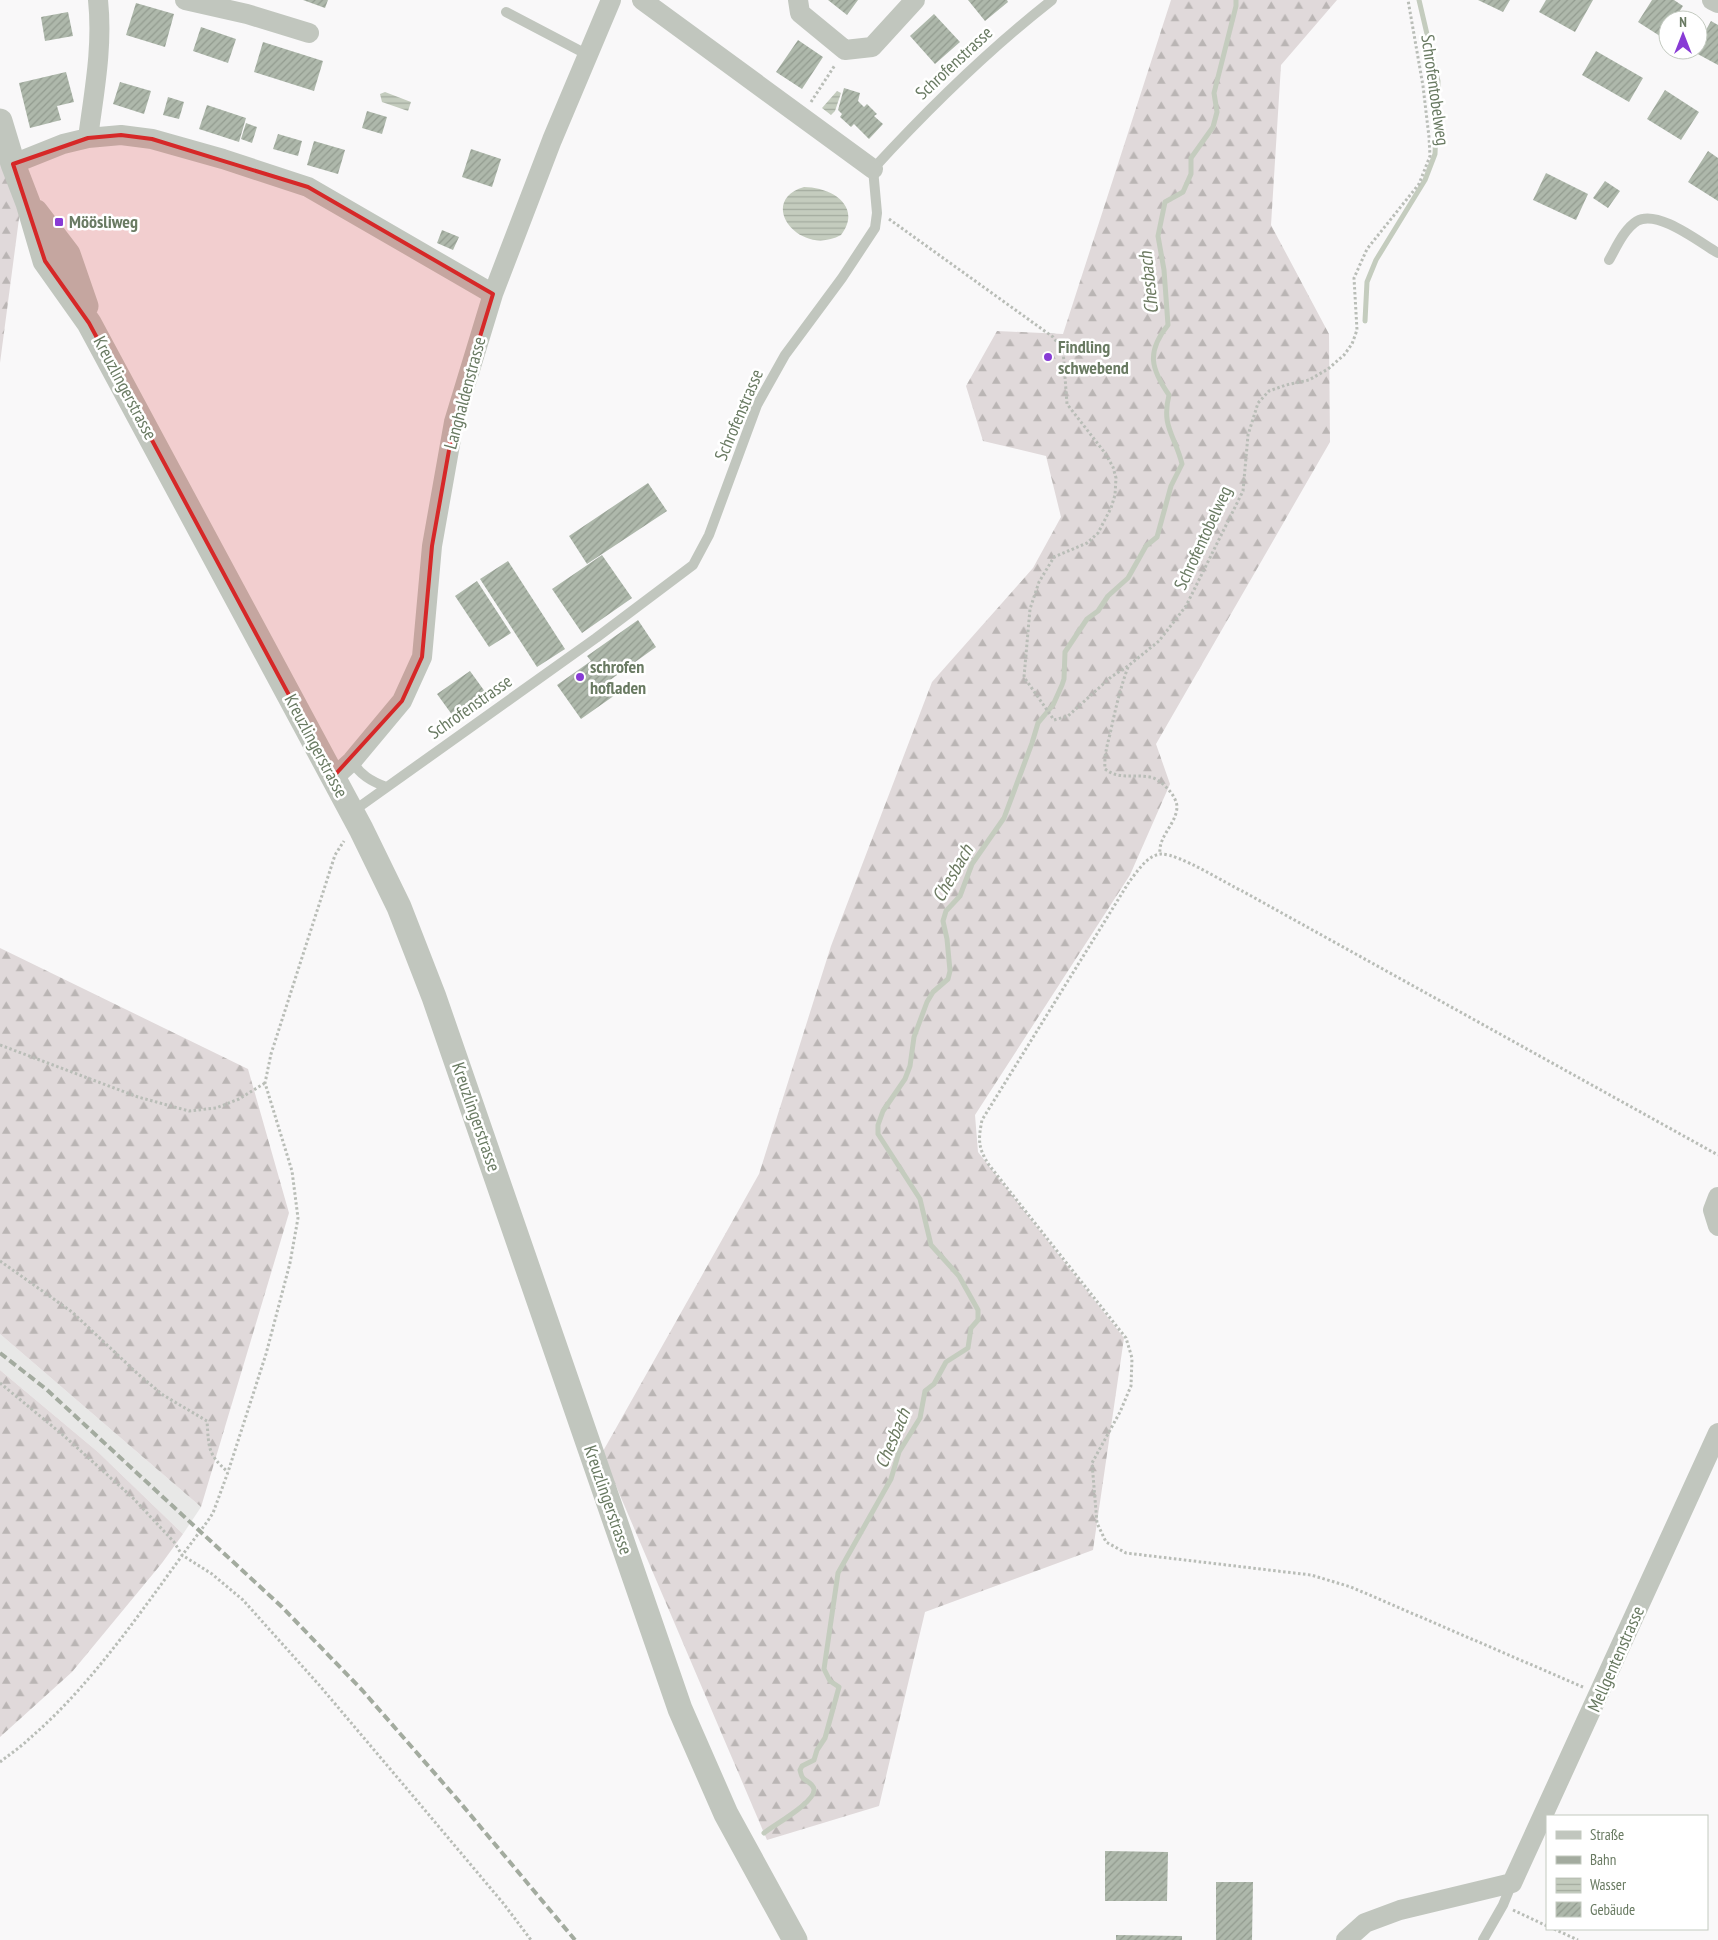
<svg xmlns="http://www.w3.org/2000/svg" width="1718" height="1940" font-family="'PT Sans Narrow',sans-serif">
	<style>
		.built { fill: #e8e8e7 }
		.forest { fill: url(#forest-firs) }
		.water { fill: url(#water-rules) }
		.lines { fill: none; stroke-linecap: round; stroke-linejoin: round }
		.stream { stroke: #c4ccbe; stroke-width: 5 }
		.building { fill: url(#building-hatch) }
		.path { stroke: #b9bdb7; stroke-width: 3; stroke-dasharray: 2.5 2.5; stroke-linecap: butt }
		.service { stroke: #c1c6be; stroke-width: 10 }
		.minor { stroke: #c1c6be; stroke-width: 20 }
		.tertiary { stroke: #c1c6be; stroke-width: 25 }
		.rail { stroke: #a3ab9f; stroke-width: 4; stroke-dasharray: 8 4; stroke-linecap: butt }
		.marked { fill: #d62828; fill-opacity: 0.2; stroke: #d62828; stroke-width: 4; stroke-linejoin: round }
		.poi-dot { fill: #883bd5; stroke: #fff; stroke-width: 2 }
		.labels { text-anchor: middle; stroke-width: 5; stroke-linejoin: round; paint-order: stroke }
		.street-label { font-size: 18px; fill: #697a62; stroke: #fff }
		.poi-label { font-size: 18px; font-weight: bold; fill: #697a62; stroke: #fff; text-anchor: start }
		.water-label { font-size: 19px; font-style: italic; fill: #6c7a61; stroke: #fff }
	</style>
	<defs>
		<pattern id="forest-firs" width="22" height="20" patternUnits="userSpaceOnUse" patternTransform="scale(1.25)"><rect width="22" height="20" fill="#e0d9da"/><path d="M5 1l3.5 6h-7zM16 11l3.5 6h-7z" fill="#bab5b4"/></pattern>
		<pattern id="water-rules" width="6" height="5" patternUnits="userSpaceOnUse" patternTransform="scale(1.25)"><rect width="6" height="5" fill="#c4ccbe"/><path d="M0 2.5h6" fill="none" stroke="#a3ab9e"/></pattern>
		<pattern id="building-hatch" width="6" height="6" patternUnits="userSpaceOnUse" patternTransform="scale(1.25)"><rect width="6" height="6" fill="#aeb8ab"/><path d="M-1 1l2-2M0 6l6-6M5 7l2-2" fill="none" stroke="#929b8f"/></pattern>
	</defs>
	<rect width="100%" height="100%" fill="#f9f8f9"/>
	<!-- built -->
	<path class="built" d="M0 1334 201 1507 183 1534 98 1452 0 1370Z"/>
	<!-- forest -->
	<path class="forest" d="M1171 0H1337L1281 65 1271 225 1329 334 1330 442 1156 744 1170 784 1130 875 975 1115 978 1152 1124 1338 1093 1550 925 1612 879 1806 767 1840 602 1453 759 1174 831 946 932 682 1033 568 1061 517 1046 456 983 441 966 386 997 331 1063 334Z
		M0 161 20 211 0 363Z
		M0 948 248 1069 289 1213 201 1507 0 1334Z
		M0 1370 98 1452 183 1534 162 1563 72 1672 0 1737Z"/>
	<!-- water -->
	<path class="water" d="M837 91 841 93 835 111 831 115 822 108Z
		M385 92 411 102 408 111 382 102 380 94Z
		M804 187C831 187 863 206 841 235 799 258 756 201 804 187Z"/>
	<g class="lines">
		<!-- stream -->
		<path class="stream" d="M1365 321 1367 282 1376 260 1425 180 1435 154 1438 81 1419 0
			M764 1833C774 1825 816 1802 814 1789 812 1782 806 1782 803 1778 801 1776 801 1773 800 1770L802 1766 814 1760 817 1750 825 1738 839 1687 830 1681 824 1669 838 1573 891 1479 899 1452 920 1418 925 1391 934 1384 946 1362 968 1348 971 1328 978 1320V1310L959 1276 931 1245 920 1199 878 1134V1125L883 1111 905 1079 910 1066 914 1037 927 1002 933 992 948 979 950 971 947 939 943 921 946 911 960 896 972 864 1004 818 1032 743 1038 723 1053 705 1062 685 1064 679 1065 652 1087 619 1098 611 1108 596 1128 578 1146 546 1157 537 1171 486 1182 464C1175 435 1161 427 1169 395 1151 369 1146 352 1168 325L1164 270 1158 236 1165 202 1183 192 1191 174V158L1213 127 1217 112 1214 93 1236 6V0"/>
	</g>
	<!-- building -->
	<path class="building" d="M303 0H328L325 8Z
		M828 0H858L847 15Z
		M968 0H1007L1008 2 985 21Z
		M1478 0H1510L1503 12Z
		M1546 0H1593L1575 32 1539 12Z
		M1652 0H1674L1683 6 1674 20H1668V30L1663 38 1638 22Z
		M136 3 174 14 165 47 126 35Z
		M68 12 73 36 45 41 41 17Z
		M934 14 960 42 935 64 910 36Z
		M1711 21 1718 25V65L1694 52 1698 50V44Z
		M201 27 236 39 228 63 193 51Z
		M798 40 823 57 802 89 776 72Z
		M263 42 323 61 314 91 254 72Z
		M1596 51 1643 78 1629 102 1582 75Z
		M66 72 74 102 57 106 61 120 30 128 19 83Z
		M120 82 151 91 144 114 113 104Z
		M844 88 860 93 858 101 864 107 867 104 877 114 874 116 883 124 869 139 854 124 851 127 840 117 842 114 838 110Z
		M1665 90 1699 112 1681 140 1647 119Z
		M168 97 184 102 179 119 163 115Z
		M207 105 246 118 239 142 199 129Z
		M367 111 387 117 382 134 362 128Z
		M246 123 257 127 252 143 241 139Z
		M278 134 302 141 298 156 273 149Z
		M314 141 345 150 338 174 307 165Z
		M471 149 501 159 492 187 462 177Z
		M1708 151 1718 158V201L1688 182Z
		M1546 173 1588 194 1576 220 1533 200Z
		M1605 181 1620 191 1608 208 1593 198Z
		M442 230 459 237 453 250 437 243Z
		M648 483 667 511 587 564 569 536Z
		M602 555 632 598 582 633 552 589Z
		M508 561 565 649 537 667 480 579Z
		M477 581 511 633 489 647 455 596Z
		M638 620 656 647 606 683 615 695 581 719 557 685 591 661 587 656Z
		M470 671 491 700 458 723 437 694Z
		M1105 1851 1168 1852 1167 1901H1105Z
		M1216 1882H1253L1252 1940H1216Z
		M1116 1935 1182 1936V1940H1116Z"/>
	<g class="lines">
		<!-- path -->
		<path class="path" d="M811 102 835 65
			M889 219 1053 337 1063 350 1067 404 1105 453 1113 467 1116 478 1115 495 1111 508 1098 533 1087 543 1054 557 1039 582 1030 609 1024 677 1054 720 1068 716 1111 677 1128 666 1159 641 1186 606 1243 491 1248 435 1258 403 1269 391 1286 385 1309 380 1328 369 1344 355 1352 344 1357 330 1354 278 1367 249 1419 184 1430 156 1429 137 1423 86 1408 0
			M1128 667C1120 689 1115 711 1110 734 1107 746 1104 756 1105 769 1119 780 1133 774 1150 777 1161 779 1177 796 1177 807 1176 825 1158 836 1160 854
			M0 1045 138 1097 189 1111 216 1108 239 1099 265 1083
			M0 1261 72 1312 139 1375 163 1395 207 1421C209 1447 207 1454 228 1472
			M0 1383 63 1435 133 1498 174 1542 182 1555 212 1574 243 1600 320 1686 413 1796 503 1903 531 1940
			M1583 1687 1351 1587 1311 1575 1126 1553 1106 1542 1097 1523 1092 1463 1120 1412 1131 1386 1132 1358 1126 1338 989 1165C978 1148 978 1140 982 1120L1129 882C1137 872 1147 855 1161 854 1180 854 1225 883 1244 892L1718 1155
			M0 1762C10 1754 21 1747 30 1738 98 1680 153 1593 207 1522L213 1513 228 1472 266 1354 290 1263 298 1218 292 1171 265 1083 271 1054 335 855 344 841
			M1513 1910 1547 1926
			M1554 1929 1578 1940"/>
		<!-- service -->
		<path class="service" d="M506 12 588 55
			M1609 260C1616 248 1624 229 1637 221 1658 209 1699 242 1718 253
			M352 761C360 775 371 781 386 787
			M352 812 596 638 693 565 709 535 757 405 785 355 842 278 875 228 877 213 873 169C929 108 987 51 1052 0
			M1483 1940 1503 1905 1512 1883"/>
		<!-- minor -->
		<path class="minor" d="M185 0 247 14 309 33
			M642 0 873 169
			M798 0 800 13 845 50 872 47 915 0
			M1712 0 1718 3
			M88 138C94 92 103 47 98 0
			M13 164 63 144 88 138 121 135 152 139 223 159 308 187 493 294
			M333 777 340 772 352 761 402 701 422 657 432 546 454 422 493 294 552 140 611 0
			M1718 1197 1713 1210 1718 1226
			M1346 1940 1365 1923 1400 1910 1512 1883 1718 1433"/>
		<!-- tertiary -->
		<path class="tertiary" d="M0 121 13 164 28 203 45 261 89 323 361 829 399 907 434 997 680 1709 726 1814 795 1940
			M36 212 68 254 86 306"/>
		<!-- rail -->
		<path class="rail" d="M0 1353 46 1389 282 1607 362 1690 458 1800 575 1940"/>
	</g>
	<!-- marked area -->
	<path class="marked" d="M121 135 152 139 308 187 493 294 454 422 432 546 422 657 402 701 333 777 89 323 45 261 13 164 88 138Z"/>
	<!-- markers -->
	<g class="poi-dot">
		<rect x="54" y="217" width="10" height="10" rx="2.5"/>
		<circle cx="1048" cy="357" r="5"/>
		<circle cx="580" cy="677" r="5"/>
	</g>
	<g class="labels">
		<!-- street labels -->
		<g class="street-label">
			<text transform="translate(954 63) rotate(-43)" y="6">Schrofenstrasse</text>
			<text transform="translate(1435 90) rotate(82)" y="6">Schrofentobelweg</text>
			<text transform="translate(125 388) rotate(62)" y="6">Kreuzlingerstrasse</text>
			<text transform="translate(465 393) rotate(-75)" y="6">Langhaldenstrasse</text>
			<text transform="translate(739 415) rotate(-67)" y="6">Schrofenstrasse</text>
			<text transform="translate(1203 538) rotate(-65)" y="6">Schrofentobelweg</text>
			<text transform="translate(470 707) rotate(-35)" y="6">Schrofenstrasse</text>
			<text transform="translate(316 746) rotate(62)" y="6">Kreuzlingerstrasse</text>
			<text transform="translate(476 1117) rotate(71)" y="6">Kreuzlingerstrasse</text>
			<text transform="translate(608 1500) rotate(71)" y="6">Kreuzlingerstrasse</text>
			<text transform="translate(1616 1659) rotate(-66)" y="6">Mellgentenstrasse</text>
		</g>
		<!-- poi labels -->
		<g class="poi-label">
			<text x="69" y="228">Möösliweg</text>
			<text x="1058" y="353">Findling<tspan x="1058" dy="21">schwebend</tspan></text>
			<text x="590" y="673">schrofen<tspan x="590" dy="21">hofladen</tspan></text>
		</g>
		<!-- water labels -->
		<g class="water-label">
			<text transform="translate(1148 283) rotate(-96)" y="7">Chesbach</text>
			<text transform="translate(952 873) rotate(-60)" y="7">Chesbach</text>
			<text transform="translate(892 1438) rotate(-67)" y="7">Chesbach</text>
		</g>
	</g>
	<!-- legend -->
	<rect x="1546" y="1815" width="162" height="115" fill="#ffffff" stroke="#c3cac0"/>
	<rect x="1556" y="1831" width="25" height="8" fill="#c1c6be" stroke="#c3cac0"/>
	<text x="1590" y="1840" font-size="15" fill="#697a62">Straße</text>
	<rect x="1556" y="1856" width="25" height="8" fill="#a3ab9f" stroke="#c3cac0"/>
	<text x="1590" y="1865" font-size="15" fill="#697a62">Bahn</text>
	<rect x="1556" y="1878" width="25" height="15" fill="url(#water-rules)" stroke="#c3cac0"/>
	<text x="1590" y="1890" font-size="15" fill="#697a62">Wasser</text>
	<rect x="1556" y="1902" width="25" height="15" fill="url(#building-hatch)" stroke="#c3cac0"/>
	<text x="1590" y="1915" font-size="15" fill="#697a62">Gebäude</text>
	<!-- north arrow -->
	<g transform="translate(1683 35)"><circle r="24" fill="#ffffff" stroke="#c3cac0"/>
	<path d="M0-4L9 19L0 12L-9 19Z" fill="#883bd5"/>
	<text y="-8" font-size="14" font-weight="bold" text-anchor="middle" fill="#697a62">N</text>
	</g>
</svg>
